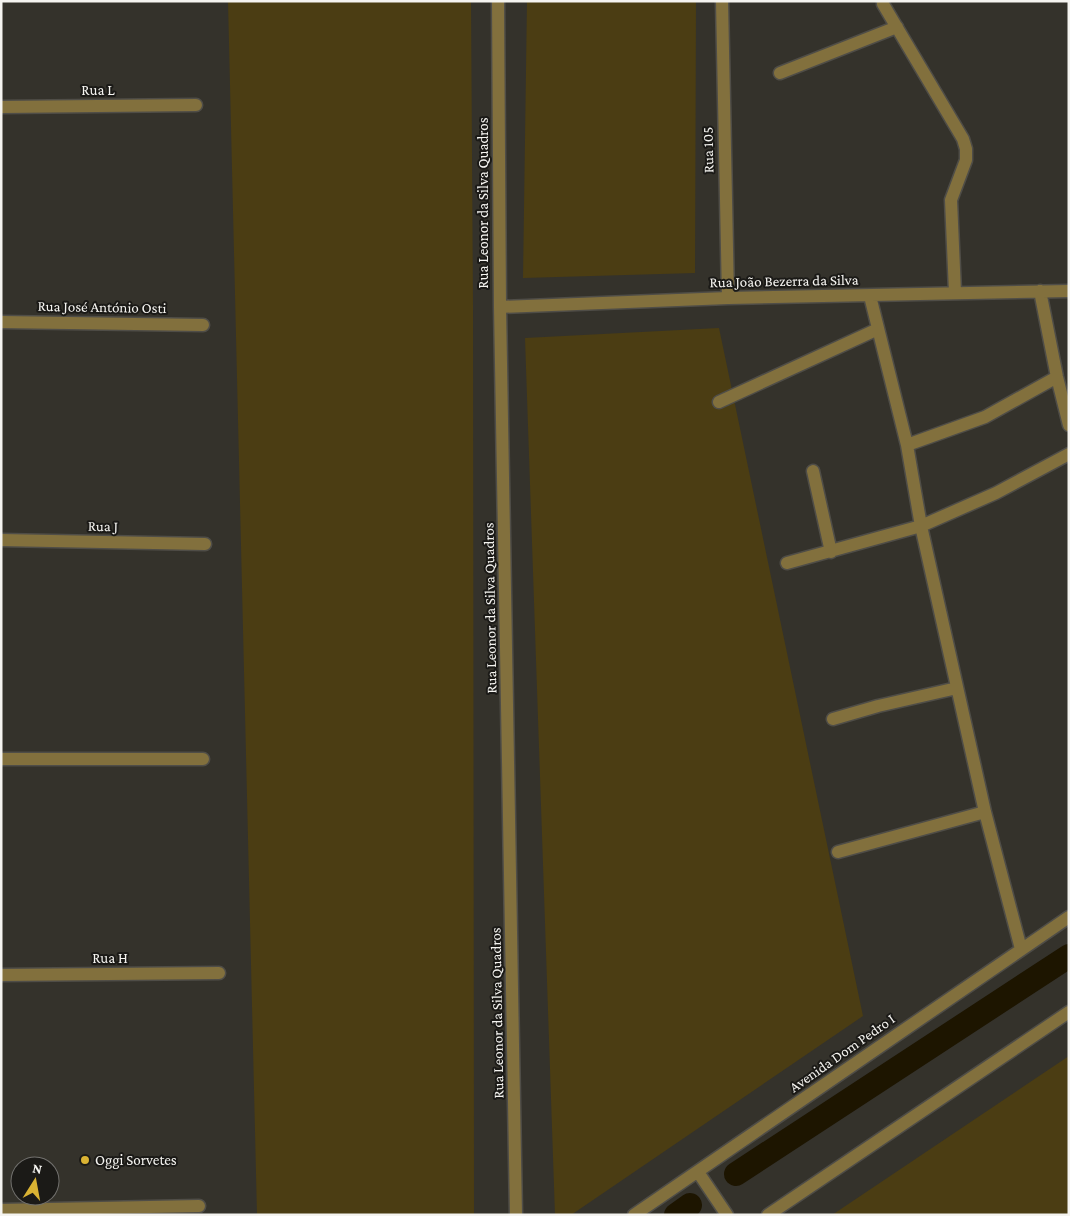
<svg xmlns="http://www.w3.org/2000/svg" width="1070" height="1216" font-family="'Crimson Pro',serif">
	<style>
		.green { fill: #4b3d13 }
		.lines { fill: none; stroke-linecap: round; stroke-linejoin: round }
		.canal { stroke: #1d1500; stroke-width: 24 }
		.minor-casing { stroke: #4f4d47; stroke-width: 15 }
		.minor { stroke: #82703d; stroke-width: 12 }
		.poi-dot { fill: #dab333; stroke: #1b1a17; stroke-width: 2 }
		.labels { text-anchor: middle; stroke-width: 4; stroke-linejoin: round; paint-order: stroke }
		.street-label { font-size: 15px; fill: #f5f4f0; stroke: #1b1a17 }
		.poi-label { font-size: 15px; fill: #f5f4f0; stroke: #1b1a17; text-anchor: start }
	</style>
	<rect width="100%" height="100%" fill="#34322b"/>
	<!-- green -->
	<path class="green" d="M228 1H471L473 306 474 1215H257Z
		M527 1H696L695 273 523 278Z
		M719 328 863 1016 571 1215H555L525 338Z
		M1069 1056V1215H832Z"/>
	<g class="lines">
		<!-- canal -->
		<path class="canal" d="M736 1174 1069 956
			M676 1215 690 1205"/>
		<defs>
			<path id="minor" d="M498 1 500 307 516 1215
				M722 1 728 298
				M883 4 963 139 966 149V160L951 200 955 292
				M780 73 897 27
				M1 107 196 105
				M1040 291 1057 377 1069 425
				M870 296 907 445 921 526 985 812 1021 949
				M500 307 728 298 1069 291
				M1 322 203 325
				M719 402 878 329
				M907 445 985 417 1057 377
				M813 471 831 552
				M1 540 205 544
				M787 563 921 526 996 493 1069 454
				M833 719 878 706 957 688
				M1 759H203
				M838 852 985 812
				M1 975 219 973
				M698 1172 727 1215
				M1 1210 199 1206
				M634 1215 1069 917
				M768 1215 1069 1012"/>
		</defs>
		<!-- minor casing -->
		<use href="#minor" class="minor-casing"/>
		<!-- minor -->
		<use href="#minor" class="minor"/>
	</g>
	<!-- markers -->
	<circle class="poi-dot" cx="85" cy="1160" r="5"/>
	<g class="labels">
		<!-- street labels -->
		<g class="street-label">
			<text x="98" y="95">Rua L</text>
			<text transform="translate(708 150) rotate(-91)" y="5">Rua 105</text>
			<text transform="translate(483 203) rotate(-90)" y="5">Rua Leonor da Silva Quadros</text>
			<text transform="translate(784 281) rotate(-1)" y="5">Rua João Bezerra da Silva</text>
			<text transform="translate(102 307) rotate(1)" y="5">Rua José António Osti</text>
			<text transform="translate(103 526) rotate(1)" y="5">Rua J</text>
			<text transform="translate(490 608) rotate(-91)" y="5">Rua Leonor da Silva Quadros</text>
			<text x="110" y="963">Rua H</text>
			<text transform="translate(497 1013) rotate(-91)" y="5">Rua Leonor da Silva Quadros</text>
			<text transform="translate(842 1053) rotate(-35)" y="5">Avenida Dom Pedro I</text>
		</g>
		<!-- poi labels -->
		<g class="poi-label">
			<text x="95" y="1165">Oggi Sorvetes</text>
		</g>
	</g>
	<!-- border -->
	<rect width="1070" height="1216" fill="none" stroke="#f5f4f0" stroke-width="5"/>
	<!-- north arrow -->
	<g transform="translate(35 1181) rotate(11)"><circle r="24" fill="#1b1a17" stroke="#72716e"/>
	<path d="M0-4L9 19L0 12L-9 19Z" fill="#dab333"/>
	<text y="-8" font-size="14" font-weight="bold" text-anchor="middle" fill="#f5f4f0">N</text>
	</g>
</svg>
